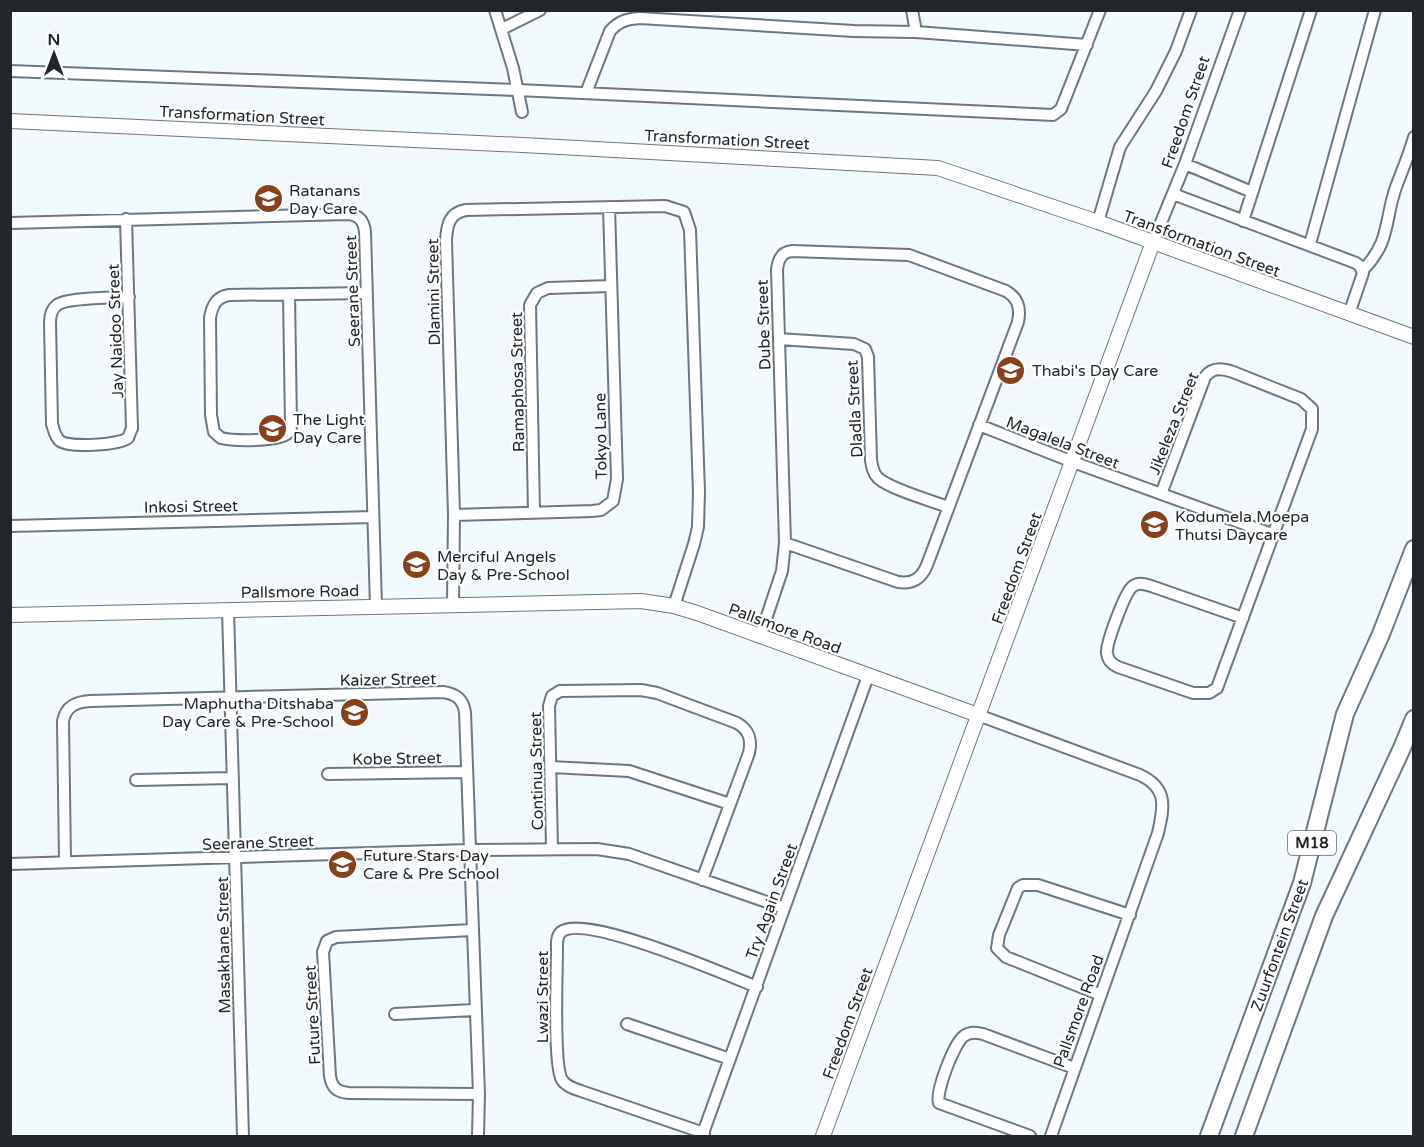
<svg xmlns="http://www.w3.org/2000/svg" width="1424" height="1147" font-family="'Varela Round',sans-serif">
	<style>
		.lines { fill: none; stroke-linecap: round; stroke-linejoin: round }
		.minor-casing { stroke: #6a7881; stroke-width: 14 }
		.tertiary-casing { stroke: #6a7881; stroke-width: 16 }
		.primary-casing { stroke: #6a7881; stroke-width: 20 }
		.minor { stroke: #fff; stroke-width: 10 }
		.tertiary { stroke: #fff; stroke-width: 14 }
		.primary { stroke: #fff; stroke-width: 16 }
		.labels { text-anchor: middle; stroke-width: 4.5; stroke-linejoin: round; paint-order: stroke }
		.shield { fill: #fff; stroke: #63676a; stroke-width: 1.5 }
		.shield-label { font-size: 15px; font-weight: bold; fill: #20262a }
		.street-label { font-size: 16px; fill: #20262a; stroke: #fff }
		.poi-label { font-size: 16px; fill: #20262a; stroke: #fff; text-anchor: start }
	</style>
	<rect width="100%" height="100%" fill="#f3fafe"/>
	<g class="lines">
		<defs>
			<path id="minor" d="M495 10 513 68 522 112
				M912 10 916 32 1087 45
				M502 29 540 10
				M10 71 518 90 1053 115 1061 109 1100 10
				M586 93 610 31C619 21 627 19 640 18L854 31 916 32
				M1185 164 1252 192
				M1173 194 1356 263 1360 266 1363 273 1349 314
				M126 219 132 428 128 438C119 445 70 448 60 441 55 437 54 430 52 424L50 322C50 315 52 309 57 305 67 297 115 298 129 297
				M1243 221 1311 10
				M1098 222 1120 147 1156 91 1176 51 1191 10
				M10 223 348 214C359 215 364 221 365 232L376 606
				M1153 242 1185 164 1240 10
				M1310 244 1375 10
				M1363 270C1391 241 1384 221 1396 187 1402 171 1409 155 1414 137
				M289 295 291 424C291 428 291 430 288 433 279 442 233 441 221 438L214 432 211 415 210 318C212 306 216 297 229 295L367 293
				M779 339 854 344 865 349 868 357 871 460C872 467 873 473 878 478 890 489 932 501 948 507
				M979 425 1073 462 1272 534
				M1161 494 1205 377C1212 367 1222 368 1233 372L1301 399 1312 409V429L1217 688 1209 693H1193L1118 667C1112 664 1108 661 1107 653 1106 643 1125 593 1132 587 1138 582 1144 584 1151 586L1243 618
				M534 512 530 305 537 293 548 288 611 286
				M454 515 592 511 601 510 613 501 617 479 609 207
				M10 526 373 517
				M453 604 454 515 446 240C447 225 449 213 466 210L665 206 684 212 690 230 699 492 698 527 694 544 674 606
				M228 610 243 1136
				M760 637 782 571 785 543 777 270C778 260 781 252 792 251L909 255 1006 291C1018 298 1021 308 1018 322L927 565C921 579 913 584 898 582L785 543
				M978 715 1140 775C1168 788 1164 807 1158 833L1051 1136
				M551 767 629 771 730 804
				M328 774 467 772
				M136 780 233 778
				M552 849 549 706 552 696 560 691 641 690 657 693 737 723C749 730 752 739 749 753L702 880
				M65 862 63 721C66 706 76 702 90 701L443 692C456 694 463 699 465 712L479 1094 478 1136
				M10 864 469 850 597 849 629 854 784 908
				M472 930 336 937 327 941 323 952 330 1076C332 1088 337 1092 349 1093L479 1094
				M1101 995 1006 957 997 948 999 935 1018 888 1023 885H1038L1130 915
				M395 1014 474 1010
				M627 1024 730 1059
				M704 1133 581 1091C574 1089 566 1086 562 1080 553 1065 557 972 557 950 557 944 556 937 561 932 584 913 727 975 757 987
				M702 1136 868 676
				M1030 1136 939 1103C935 1093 954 1043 964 1036 969 1032 976 1032 983 1034L1074 1068"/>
			<path id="tertiary" d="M10 121 523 145 938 168 1098 222 1414 337
				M10 615 641 601 674 606 697 613 978 715
				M823 1136 1153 242"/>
			<path id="primary" d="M1209 1136 1302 883 1345 714 1381 634 1414 549
				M1244 1136 1324 916 1402 748 1414 719"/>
		</defs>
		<!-- minor casing -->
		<use href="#minor" class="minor-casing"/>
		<!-- tertiary casing -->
		<use href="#tertiary" class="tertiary-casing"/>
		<!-- primary casing -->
		<use href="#primary" class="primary-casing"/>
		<!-- minor -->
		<use href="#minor" class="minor"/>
		<!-- tertiary -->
		<use href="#tertiary" class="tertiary"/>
		<!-- primary -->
		<use href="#primary" class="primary"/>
	</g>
	<!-- icons -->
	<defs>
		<symbol id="school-disc" viewBox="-11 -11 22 22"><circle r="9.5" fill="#87421b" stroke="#fff"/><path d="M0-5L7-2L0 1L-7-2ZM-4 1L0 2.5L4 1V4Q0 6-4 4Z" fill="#fff"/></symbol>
	</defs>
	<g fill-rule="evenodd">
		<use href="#school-disc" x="252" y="182" width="33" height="33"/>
		<use href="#school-disc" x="994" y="354" width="33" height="33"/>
		<use href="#school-disc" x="256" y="412" width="33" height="33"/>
		<use href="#school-disc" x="1138" y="508" width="33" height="33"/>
		<use href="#school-disc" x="400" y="548" width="33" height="33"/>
		<use href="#school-disc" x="338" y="696" width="33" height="33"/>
		<use href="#school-disc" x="326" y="848" width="33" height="33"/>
	</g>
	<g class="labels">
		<!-- shield labels -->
		<rect class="shield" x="1288" y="831" width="48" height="24" rx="4.5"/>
		<g class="shield-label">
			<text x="1312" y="848">M18</text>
		</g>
		<!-- street labels -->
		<g class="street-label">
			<text transform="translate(1185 112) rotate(-71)" y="6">Freedom Street</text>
			<text transform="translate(242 115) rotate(3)" y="6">Transformation Street</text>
			<text transform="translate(727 139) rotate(3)" y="6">Transformation Street</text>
			<text transform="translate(1202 243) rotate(20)" y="6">Transformation Street</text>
			<text transform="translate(352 291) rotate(-92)" y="6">Seerane Street</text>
			<text transform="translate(433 292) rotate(-91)" y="6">Dlamini Street</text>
			<text transform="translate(763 325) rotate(-92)" y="6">Dube Street</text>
			<text transform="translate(115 331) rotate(-92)" y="6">Jay Naidoo Street</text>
			<text transform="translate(517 382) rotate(-91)" y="6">Ramaphosa Street</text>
			<text transform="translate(854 409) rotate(-93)" y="6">Dladla Street</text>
			<text transform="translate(1173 423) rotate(-68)" y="6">Jikeleza Street</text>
			<text transform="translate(600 436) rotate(-91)" y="6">Tokyo Lane</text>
			<text transform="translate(1063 442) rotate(21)" y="6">Magalela Street</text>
			<text transform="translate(191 506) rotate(-1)" y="6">Inkosi Street</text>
			<text transform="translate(1016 568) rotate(-70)" y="6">Freedom Street</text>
			<text transform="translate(300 591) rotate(-1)" y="6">Pallsmore Road</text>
			<text transform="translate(785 628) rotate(20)" y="6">Pallsmore Road</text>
			<text transform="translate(388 679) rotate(-1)" y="6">Kaizer Street</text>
			<text transform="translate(397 758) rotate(-1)" y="6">Kobe Street</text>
			<text transform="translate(536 771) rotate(-91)" y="6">Continua Street</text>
			<text transform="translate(258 842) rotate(-2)" y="6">Seerane Street</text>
			<text transform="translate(771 901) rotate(-70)" y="6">Try Again Street</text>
			<text transform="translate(223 945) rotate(-91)" y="6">Masakhane Street</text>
			<text transform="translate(1279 945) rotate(-70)" y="6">Zuurfontein Street</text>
			<text transform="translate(542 997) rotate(-90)" y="6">Lwazi Street</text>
			<text transform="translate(1078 1011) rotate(-70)" y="6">Pallsmore Road</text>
			<text transform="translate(312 1015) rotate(-93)" y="6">Future Street</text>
			<text transform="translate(847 1023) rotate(-70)" y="6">Freedom Street</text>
		</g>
		<!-- poi labels -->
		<g class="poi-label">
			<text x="289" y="196">Ratanans<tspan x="289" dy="18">Day Care</tspan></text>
			<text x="1032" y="376">Thabi's Day Care</text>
			<text x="293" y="425">The Light<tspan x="293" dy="18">Day Care</tspan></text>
			<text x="1175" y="522">Kodumela Moepa<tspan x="1175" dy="18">Thutsi Daycare</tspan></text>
			<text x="437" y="562">Merciful Angels<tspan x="437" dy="18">Day &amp; Pre-School</tspan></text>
			<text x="334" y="709" text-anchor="end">Maphutha Ditshaba<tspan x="334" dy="18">Day Care &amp; Pre-School</tspan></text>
			<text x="363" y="861">Future Stars Day<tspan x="363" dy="18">Care &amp; Pre School</tspan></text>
		</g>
	</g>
	<!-- border -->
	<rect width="1424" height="1147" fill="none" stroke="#20262a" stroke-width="24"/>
	<!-- north arrow -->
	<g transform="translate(54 54)" stroke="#ffffff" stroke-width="4.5" paint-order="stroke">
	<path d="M0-4.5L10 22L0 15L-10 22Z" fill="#20262a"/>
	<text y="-9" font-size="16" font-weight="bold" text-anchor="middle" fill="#20262a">N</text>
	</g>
</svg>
